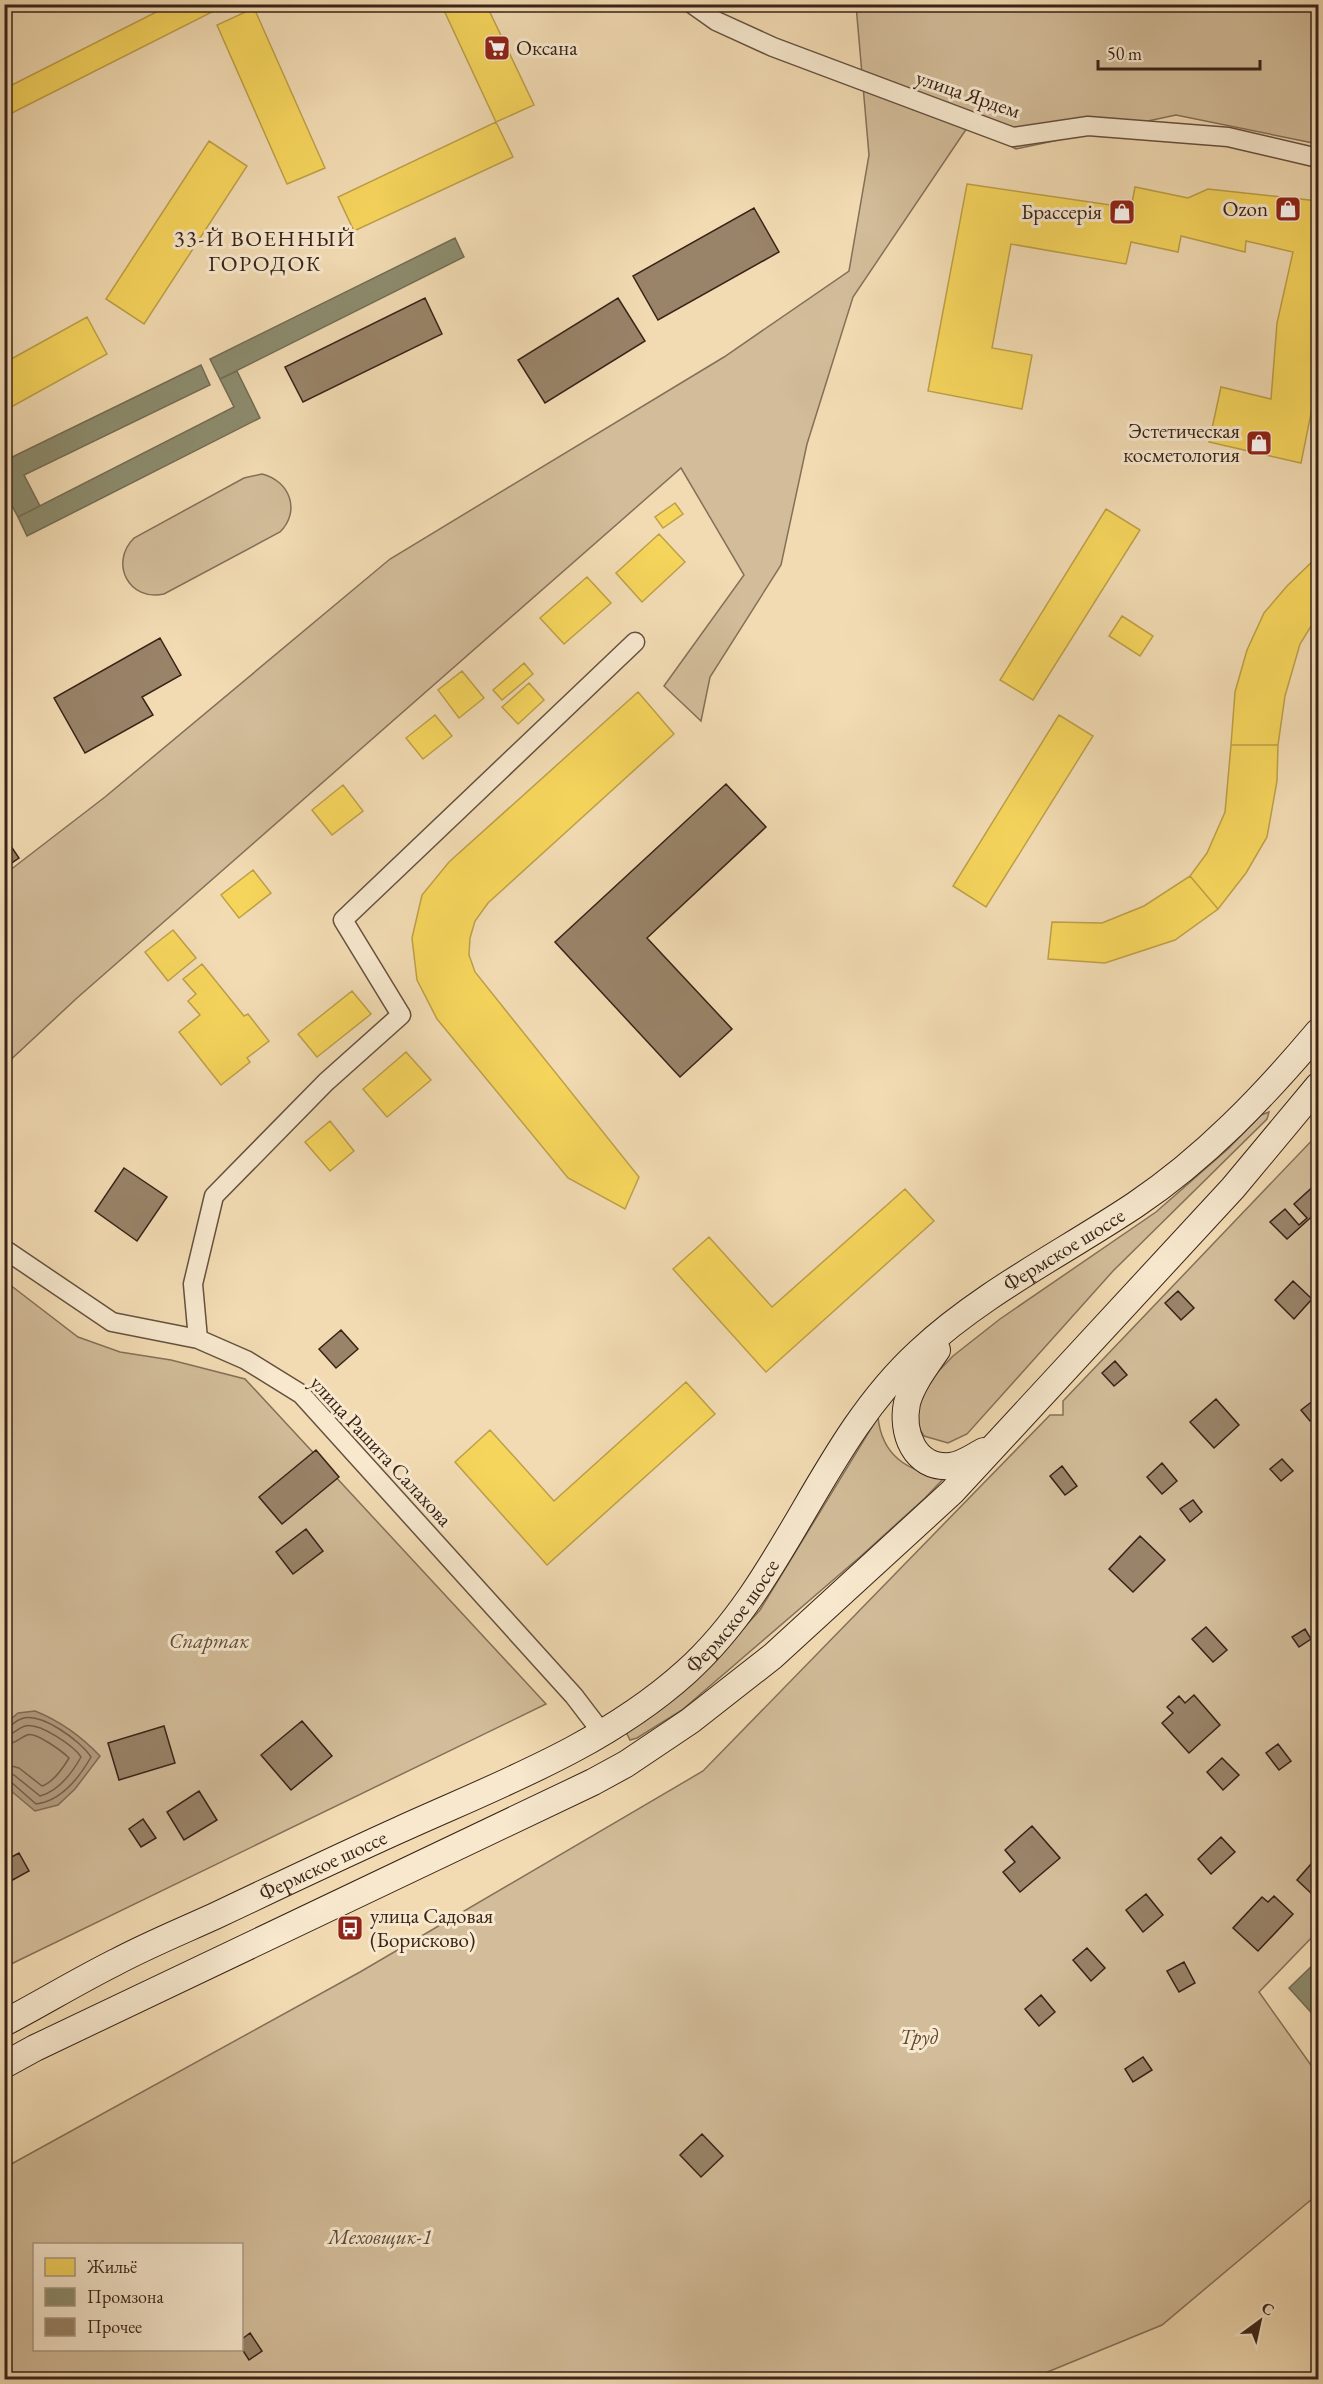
<svg xmlns="http://www.w3.org/2000/svg" width="1323" height="2384" font-family="'EB Garamond',serif">
	<style>
		.green { fill: #d2bc99; stroke: #857058; stroke-width: 1.5; fill-rule: evenodd }
		.water { fill: #b39c7e; stroke: #826c55; stroke-width: 1.5 }
		.homes { fill: #f6d55c; stroke: #bda048; stroke-width: 1.5 }
		.industry { fill: #8c8c6e; stroke: #736c54; stroke-width: 1.5 }
		.lines { fill: none; stroke-linecap: round; stroke-linejoin: round }
		.shore { stroke: #76604b; stroke-width: 1.5 }
		.building { fill: #998369; stroke: #382318; stroke-width: 1.5 }
		.minor-casing { stroke: #66513f; stroke-width: 21 }
		.secondary-casing { stroke: #382318; stroke-width: 28 }
		.minor { stroke: #f7e8ce; stroke-width: 18 }
		.secondary { stroke: #f7e8ce; stroke-width: 26 }
		.labels { text-anchor: middle; stroke-width: 6; stroke-linejoin: round; paint-order: stroke }
		.poi-label { font-size: 21px; fill: #382318; stroke: #f7e8ce; text-anchor: end }
		.street-label { font-size: 21px; fill: #382318; stroke: #f7e8ce }
		.park-label { font-size: 21px; font-style: italic; fill: #5e4938; stroke: #f7e8ce }
		.neighbourhood-label { font-size: 22px; letter-spacing: 1.5px; fill: #382318; stroke: #f7e8ce }
	</style>
	<rect width="100%" height="100%" fill="#f2dbb3"/>
	<filter id="stains"><feTurbulence type="fractalNoise" baseFrequency=".00333" numOctaves="4"/><feColorMatrix values="0 0 0 0 .2 0 0 0 0 .09 0 0 0 0 .02 0 0 0 .5 -.17"/></filter>
	<radialGradient id="worn" r=".72"><stop offset=".6" stop-color="#630" stop-opacity="0"/><stop offset="1" stop-color="#630" stop-opacity=".3"/></radialGradient>
	<!-- green -->
	<path class="green" d="M958 4 963 8 1108 10 1119 4 1318 5V144L1176 115 1016 149 969 125 853 297 807 444 781 565 710 677 701 721 664 686 744 575 681 468 77 998 5 1065V874L105 797 390 559 724 357 849 271 869 155 856 5Z
		M262 474C290 481 301 511 280 532L164 594C129 602 109 563 134 538L244 478Z
		M1269 1112 1267 1119 1113 1271 967 1434 948 1443 924 1436 914 1420 926 1384 953 1356 1000 1319 1156 1212 1229 1148 1261 1115Z
		M1318 1134V1931L1259 1992 1318 2075V2194L1162 2325 1028 2380 5 2379 4 2168 360 1972 703 1771 1050 1415H1063V1401ZM34 2244H242V2350H34Z
		M5 1281 78 1337 120 1352 171 1360 245 1379 546 1704 5 1967Z
		M878 1417C882 1457 910 1473 946 1476L925 1498 861 1556 682 1710 637 1738 630 1740 627 1734 628 1729 714 1661 760 1610Z"/>
	<!-- water -->
	<path class="water" d="M35 1711C60 1721 81 1736 100 1756L75 1789 58 1805 35 1811 4 1785 5 1724 18 1713Z"/>
	<!-- homes -->
	<path class="homes" d="M172 4H211L214 11 4 117V89Z
		M441 4H486L534 105 496 122Z
		M254 8 325 168 287 184 217 25Z
		M496 122 513 157 354 231 338 197Z
		M209 141 247 166 144 324 106 299Z
		M967 184 1131 208 1135 187 1188 198 1208 189 1318 201V379L1301 463 1209 442 1221 387 1271 399 1277 323 1293 252 1246 241 1245 252 1181 236 1178 252 1131 242 1126 264 1011 244 992 348 1032 355 1022 409 928 391Z
		M87 317 107 354 4 411V363Z
		M675 503 683 514 663 528 655 517Z
		M1106 509 1140 530 1033 700 1000 680Z
		M659 534 685 562 642 602 616 573Z
		M1316 558 1318 561V615L1300 644 1285 696 1278 745H1231L1235 692 1247 650 1264 613 1287 586Z
		M587 577 611 603 564 644 540 618Z
		M1122 616 1153 636 1140 656 1109 636Z
		M524 663 533 674 502 700 493 690Z
		M462 671 484 698 459 718 438 690Z
		M529 683 544 700 518 724 502 707Z
		M638 692 674 734 488 903 475 921 470 938 469 955 475 972 639 1177 625 1209 568 1178 437 1019 417 980 412 938 422 895 449 862Z
		M435 715 452 736 423 759 406 738Z
		M1059 715 1093 736 986 907 953 886Z
		M1231 745H1278L1277 781 1267 837 1246 873 1218 909 1190 876 1207 853 1225 812Z
		M343 785 363 811 332 835 312 810Z
		M253 870 271 893 239 918 221 895Z
		M1190 876 1218 909 1175 940 1105 963 1048 959 1052 922 1102 923 1144 906Z
		M173 930 196 958 168 981 145 952Z
		M202 964 244 1016 248 1014 269 1041 247 1058 250 1062 221 1085 179 1032 200 1015 188 1001 196 994 183 979Z
		M352 991 371 1014 317 1057 298 1034Z
		M406 1052 431 1080 387 1117 363 1089Z
		M330 1121 354 1151 330 1171 305 1142Z
		M905 1189 934 1221 766 1372 673 1269 709 1237 772 1307Z
		M686 1382 715 1414 547 1565 455 1462 490 1430 554 1501Z"/>
	<!-- industry -->
	<path class="industry" d="M455 238 464 257 220 379 210 359Z
		M201 365 210 385 24 475 40 506 18 517 4 491V461Z
		M237 371 260 418 27 536 18 517 234 407 220 379Z
		M1318 1960V2020L1289 1988Z"/>
	<g class="lines">
		<!-- shore -->
		<path class="shore" d="M4 1728C12 1727 14 1721 21 1719 40 1711 81 1741 91 1757 79 1778 61 1801 36 1804L11 1782 4 1781
			M4 1736C14 1735 17 1728 25 1726 39 1722 74 1746 81 1757 72 1773 59 1791 40 1796L14 1775 4 1773
			M4 1745C15 1744 18 1739 27 1735 35 1731 63 1752 69 1758 63 1768 54 1782 42 1786L19 1768 4 1764"/>
	</g>
	<!-- building -->
	<path class="building" d="M754 208 779 252 658 320 633 276Z
		M425 298 442 334 303 402 285 367Z
		M618 298 645 341 545 403 518 360Z
		M160 638 181 675 142 697 153 715 85 753 54 698Z
		M726 784 766 827 647 938 732 1029 680 1077 555 942Z
		M4 836 19 858 4 868Z
		M124 1168 167 1197 137 1241 95 1211Z
		M1317 1183 1318 1211 1287 1239 1270 1222 1285 1209 1299 1225 1307 1218 1294 1204Z
		M1293 1281 1312 1299 1294 1319 1275 1300Z
		M1178 1291 1194 1308 1181 1320 1165 1303Z
		M341 1330 358 1349 336 1368 319 1349Z
		M1115 1361 1127 1375 1114 1386 1102 1373Z
		M1216 1399 1239 1425 1214 1448 1190 1422Z
		M1314 1400 1318 1405V1415L1310 1421 1301 1410Z
		M316 1450 339 1477 282 1524 259 1497Z
		M1282 1459 1293 1471 1281 1481 1270 1469Z
		M1162 1463 1177 1481 1162 1494 1147 1477Z
		M1062 1466 1077 1486 1065 1495 1050 1476Z
		M1193 1500 1202 1512 1190 1522 1180 1509Z
		M306 1529 323 1551 293 1574 276 1552Z
		M1140 1536 1165 1560 1133 1592 1109 1569Z
		M1206 1627 1227 1650 1213 1662 1192 1639Z
		M1305 1629 1311 1639 1299 1647 1292 1637Z
		M1194 1695 1220 1725 1189 1753 1162 1723 1173 1713 1167 1707 1179 1696 1185 1703Z
		M302 1721 332 1756 291 1790 261 1755Z
		M164 1726 175 1763 119 1780 108 1743Z
		M1278 1744 1291 1761 1279 1770 1266 1753Z
		M1222 1758 1239 1775 1223 1790 1207 1772Z
		M199 1791 217 1820 184 1840 167 1812Z
		M143 1819 156 1838 141 1847 129 1829Z
		M1032 1826 1060 1858 1020 1892 1003 1872 1015 1862 1005 1850Z
		M1221 1837 1235 1852 1211 1874 1198 1859Z
		M19 1853 29 1871 9 1882 4 1874V1861Z
		M1318 1856V1887L1312 1894 1297 1880Z
		M1146 1894 1163 1915 1143 1932 1126 1910Z
		M1274 1896 1293 1914 1258 1951 1233 1928 1262 1897 1268 1902Z
		M1087 1948 1105 1968 1091 1981 1073 1960Z
		M1184 1962 1195 1983 1179 1992 1167 1971Z
		M1041 1995 1055 2012 1039 2026 1025 2009Z
		M1143 2057 1152 2070 1133 2082 1125 2069Z
		M702 2134 723 2156 701 2177 680 2155Z
		M250 2333 262 2351 249 2360 242 2349V2339Z"/>
	<g class="lines">
		<defs>
			<path id="minor" d="M692 4 716 21 773 47 1013 137 1088 126 1228 137 1318 158
				M4 1249 112 1322 198 1339 246 1360 301 1394 574 1696 603 1734
				M198 1339 193 1284 214 1196 326 1082 401 1015 343 920 635 642"/>
			<g id="secondary">
				<path d="M937 1350C926 1366 912 1384 907 1403 901 1432 914 1469 950 1466 962 1465 974 1456 984 1451"/>
				<path id="s1" d="M4 2023C42 2003 78 1981 116 1962 148 1945 182 1931 215 1916 276 1887 337 1858 399 1830 498 1785 604 1746 686 1672 786 1582 820 1443 919 1352 982 1293 1063 1253 1135 1205 1205 1158 1264 1096 1318 1032"/>
				<path d="M4 2065 35 2048 593 1782 626 1764 690 1721 773 1656 952 1492 1233 1188 1318 1086"/>
			</g>
		</defs>
		<!-- minor casing -->
		<use href="#minor" class="minor-casing"/>
		<!-- secondary casing -->
		<use href="#secondary" class="secondary-casing"/>
		<!-- minor -->
		<use href="#minor" class="minor"/>
		<!-- secondary -->
		<use href="#secondary" class="secondary"/>
	</g>
	<!-- icons -->
	<defs>
		<symbol id="supermarket-square" viewBox="-11 -11 22 22"><rect x="-9" y="-9" width="18" height="18" rx="4" fill="#8f2418" stroke="#f7e8ce"/><path d="M-6-5.5h2.5l.6 2H6L4.5 2H-2.5L-4.4-4H-6ZM-1.5 3.2a1.3 1.3 0 1 0 .1 0ZM3 3.2a1.3 1.3 0 1 0 .1 0Z" fill="#fff"/></symbol>
		<symbol id="shop-square" viewBox="-11 -11 22 22"><rect x="-9" y="-9" width="18" height="18" rx="4" fill="#8f2418" stroke="#f7e8ce"/><path d="M-5-2.5h2.3a2.7 3.5 0 0 1 5.4 0H5L5.5 6h-11ZM-1.5-2.5h3a1.5 2.3 0 0 0-3 0Z" fill="#fff"/></symbol>
		<symbol id="bus-square" viewBox="-11 -11 22 22"><rect x="-9" y="-9" width="18" height="18" rx="4" fill="#8f2418" stroke="#f7e8ce"/><path d="M-5-6H5V4H4V6H2V4H-2V6H-4V4H-5ZM-3.5-4V0h7V-4ZM-3.5 1.2v1.5H-2V1.2ZM2 1.2v1.5H3.5V1.2Z" fill="#fff"/></symbol>
	</defs>
	<g fill-rule="evenodd">
		<use href="#supermarket-square" x="482" y="33" width="30" height="30"/>
		<use href="#shop-square" x="1273" y="194" width="30" height="30"/>
		<use href="#shop-square" x="1107" y="197" width="30" height="30"/>
		<use href="#shop-square" x="1244" y="428" width="30" height="30"/>
		<use href="#bus-square" x="335" y="1913" width="30" height="30"/>
	</g>
	<g class="labels">
		<!-- poi labels -->
		<g class="poi-label">
			<text x="516" y="55" text-anchor="start">Оксана</text>
			<text x="1268" y="216">Ozon</text>
			<text x="1102" y="219">Брассерiя</text>
			<text x="1240" y="438">Эстетическая<tspan x="1240" dy="24">косметология</tspan></text>
			<text x="370" y="1923" text-anchor="start">улица Садовая<tspan x="370" dy="24">(Борисково)</tspan></text>
		</g>
		<!-- street labels -->
		<g class="street-label">
			<text transform="translate(968 94) rotate(19)" y="7">улица Ярдем</text>
			<text dy="7" stroke="none"><textPath href="#s1" startOffset="1344">Фермское шоссе</textPath></text>
			<text transform="translate(381 1451) rotate(47)" y="7">улица Рашита Салахова</text>
			<text dy="7" stroke="none"><textPath href="#s1" startOffset="842">Фермское шоссе</textPath></text>
			<text dy="7" stroke="none"><textPath href="#s1" startOffset="356">Фермское шоссе</textPath></text>
		</g>
		<!-- park labels -->
		<g class="park-label">
			<text x="209" y="1648">Спартак</text>
			<text x="919" y="2044">Труд</text>
			<text x="380" y="2244">Меховщик-1</text>
		</g>
		<!-- neighbourhood labels -->
		<g class="neighbourhood-label">
			<text x="265" y="246">33-Й ВОЕННЫЙ<tspan x="265" dy="25">ГОРОДОК</tspan></text>
		</g>
	</g>
	<!-- margin -->
	<rect width="1323" height="2384" fill="none" stroke="#f2dbb3" stroke-width="24"/>
	<rect x="6" y="6" width="1311" height="2372" fill="none" stroke="#382318" stroke-width="3"/>
	<rect x="12" y="12" width="1299" height="2360" fill="none" stroke="#382318" stroke-width="1.5"/>
	<!-- legend -->
	<rect x="33" y="2243" width="210" height="108" fill="#f7e8ce" stroke="#ab9985" stroke-width="1.5"/>
	<rect x="45" y="2258" width="30" height="18" fill="#f6d55c" stroke="#ab9985" stroke-width="1.5"/>
	<text x="87" y="2273" font-size="18" fill="#382318">Жильё</text>
	<rect x="45" y="2288" width="30" height="18" fill="#8c8c6e" stroke="#ab9985" stroke-width="1.5"/>
	<text x="87" y="2303" font-size="18" fill="#382318">Промзона</text>
	<rect x="45" y="2318" width="30" height="18" fill="#998369" stroke="#ab9985" stroke-width="1.5"/>
	<text x="87" y="2333" font-size="18" fill="#382318">Прочее</text>
	<!-- north arrow -->
	<g transform="translate(1260 2321) rotate(33)" stroke="#f7e8ce" stroke-width="4.5" paint-order="stroke">
	<path d="M0-4.5L10 22L0 15L-10 22Z" fill="#382318"/>
	<text y="-9" font-size="16" font-weight="bold" text-anchor="middle" fill="#382318">С</text>
	</g>
	<!-- scale -->
	<path d="M1098 60v9h162v-9" fill="none" stroke="#382318" stroke-width="3"/>
	<text x="1107" y="60" font-size="18" fill="#382318" stroke="#f7e8ce" stroke-width="4.5" paint-order="stroke">50 m</text>
	<rect width="100%" height="100%" filter="url(#stains)"/>
	<rect width="100%" height="100%" fill="url(#worn)"/>
</svg>
